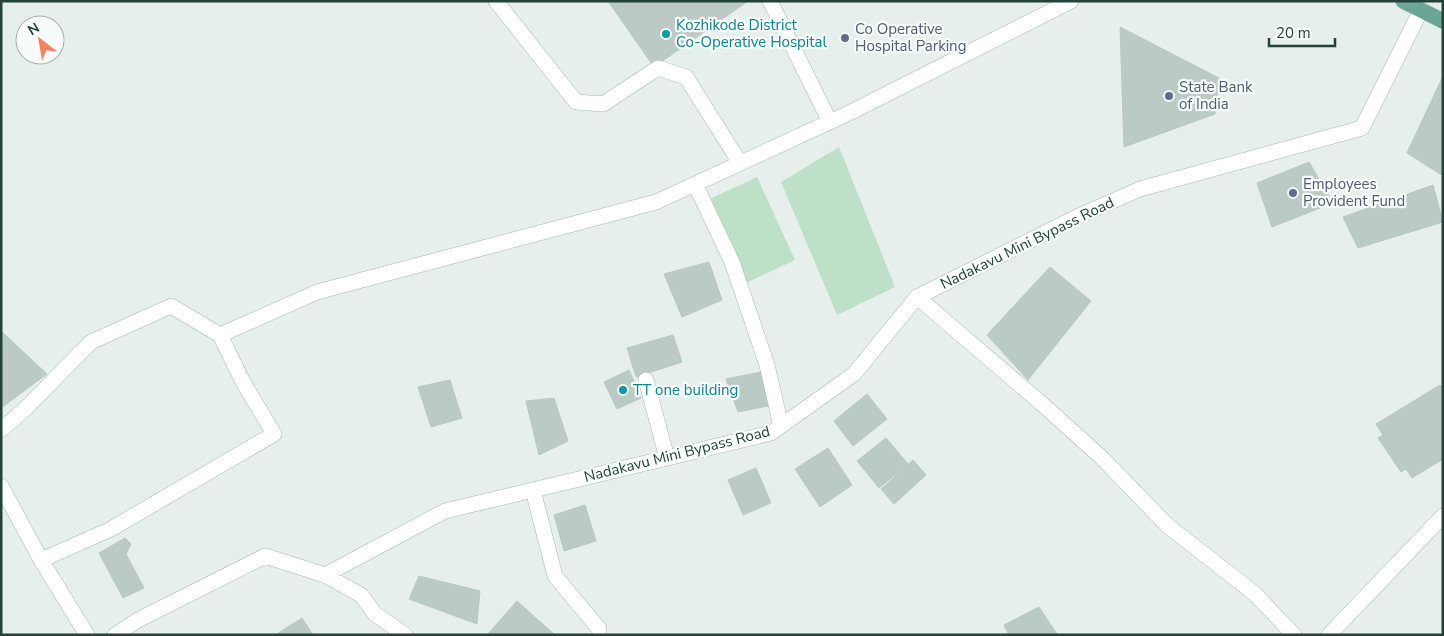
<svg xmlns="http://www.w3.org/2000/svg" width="1444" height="636" font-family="'Nunito Sans',sans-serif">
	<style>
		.green { fill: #bfe0c8 }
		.building { fill: #bbcac4; stroke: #b8c9c2 }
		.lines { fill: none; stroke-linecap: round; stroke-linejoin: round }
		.street-casing { stroke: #a8b8b2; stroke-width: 16 }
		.primary-casing { stroke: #c2cac8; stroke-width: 16 }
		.street { stroke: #fff; stroke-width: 15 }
		.primary { stroke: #6aa596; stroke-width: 15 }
		.culture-dot { fill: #0f9aa8; stroke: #f7fbf9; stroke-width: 2 }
		.service-dot { fill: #5c6f8a; stroke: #f7fbf9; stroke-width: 2 }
		.labels { text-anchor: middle; stroke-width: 4.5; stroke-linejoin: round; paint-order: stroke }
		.culture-label { font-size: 15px; fill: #0d838f; stroke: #f7fbf9; text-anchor: start }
		.service-label { font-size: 15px; fill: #4e5e75; stroke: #f7fbf9; text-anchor: start }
		.street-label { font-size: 15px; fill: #24423a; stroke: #f7fbf9 }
	</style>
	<rect width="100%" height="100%" fill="#e6efeb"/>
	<!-- green -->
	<path class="green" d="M839 147 895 287 837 315 781 182Z
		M757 177 795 260 746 283 708 200Z"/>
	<!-- building -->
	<path class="building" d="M608 1H748L654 67Z
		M1120 27 1219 78 1215 114 1124 147Z
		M1443 76V176L1407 153Z
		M1309 162 1333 203 1272 227 1257 183Z
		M1433 185 1443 222 1358 248 1343 217Z
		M709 262 722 300 682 317 664 274Z
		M1050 267 1091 301 1028 380 987 335Z
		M1 331 47 374 1 408Z
		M673 335 682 362 636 377 627 348Z
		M629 370 641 398 617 409 604 382Z
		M761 372 768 406 738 412 726 379Z
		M450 380 462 418 431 427 418 387Z
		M1440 385 1443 389V459L1412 478 1406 469 1401 472 1378 438 1383 435 1376 424Z
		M867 394 887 419 853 446 834 421Z
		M554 398 568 441 539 455 526 401Z
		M886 438 908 464 879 488 857 461Z
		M828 448 852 485 820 507 795 469Z
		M913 460 926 475 894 504 881 489Z
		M756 468 771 503 743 515 728 480Z
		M585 505 596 541 564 551 554 515Z
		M125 538 131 544 126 554 144 588 123 598 99 553Z
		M419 576 480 591 477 624 409 599Z
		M517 601 555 635H487Z
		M1039 607 1057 634 1055 635H1009L1004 625Z
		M302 618 313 635H275Z"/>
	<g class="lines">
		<defs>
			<path id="street" d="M496 1 576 102 603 104 658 68 686 77 740 163
				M770 1 830 122
				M695 184 732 262 767 365 781 426
				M917 297 1041 403 1102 458 1168 526 1255 594 1294 635
				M220 335 317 292 656 202 849 113 1071 1
				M646 380 667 458
				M1 430 26 408 91 342 171 306 220 335 243 382 274 434 111 529 41 560
				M1 486 41 560 87 635
				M533 490 555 576 599 629
				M325 575 361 595 375 614 405 635
				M115 635 138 620 265 556 325 575 445 511 771 433 854 374 917 297 1081 215 1140 189 1362 128 1421 10
				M1329 635 1443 516"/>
			<path id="primary" d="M1403 1 1443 21"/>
		</defs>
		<!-- street casing -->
		<use href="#street" class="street-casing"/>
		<!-- primary casing -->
		<use href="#primary" class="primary-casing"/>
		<!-- street -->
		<use href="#street" class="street"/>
		<!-- primary -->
		<use href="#primary" class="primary"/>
	</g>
	<!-- markers -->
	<g class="culture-dot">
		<circle cx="666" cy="34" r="5"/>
		<circle cx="623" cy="390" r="5"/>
	</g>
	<g class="service-dot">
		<circle cx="845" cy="38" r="5"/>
		<circle cx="1169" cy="96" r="5"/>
		<circle cx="1293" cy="193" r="5"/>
	</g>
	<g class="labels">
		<!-- culture labels -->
		<g class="culture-label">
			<text x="676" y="30">Kozhikode District<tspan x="676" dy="17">Co-Operative Hospital</tspan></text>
			<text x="633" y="395">TT one building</text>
		</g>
		<!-- service labels -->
		<g class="service-label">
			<text x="855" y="34">Co Operative<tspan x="855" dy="17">Hospital Parking</tspan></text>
			<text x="1179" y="92">State Bank<tspan x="1179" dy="17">of India</tspan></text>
			<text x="1303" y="189">Employees<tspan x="1303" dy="17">Provident Fund</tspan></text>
		</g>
		<!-- street labels -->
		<g class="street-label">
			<text transform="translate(1027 243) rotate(-26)" y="5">Nadakavu Mini Bypass Road</text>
			<text transform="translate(677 454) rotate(-14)" y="5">Nadakavu Mini Bypass Road</text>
		</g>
	</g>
	<!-- border -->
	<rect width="1444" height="636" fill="none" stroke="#24423a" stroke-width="5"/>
	<!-- north arrow -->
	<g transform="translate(40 40) rotate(329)"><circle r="24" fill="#f7fbf9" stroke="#a3b1ad"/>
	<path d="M0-4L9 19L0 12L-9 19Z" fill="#f4845f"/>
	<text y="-8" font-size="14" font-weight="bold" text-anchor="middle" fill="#24423a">N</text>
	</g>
	<!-- scale -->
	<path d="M1269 38v8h66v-8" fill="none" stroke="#24423a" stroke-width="2.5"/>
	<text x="1276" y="38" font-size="15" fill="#24423a" stroke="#f7fbf9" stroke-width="4" paint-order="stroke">20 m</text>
</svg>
